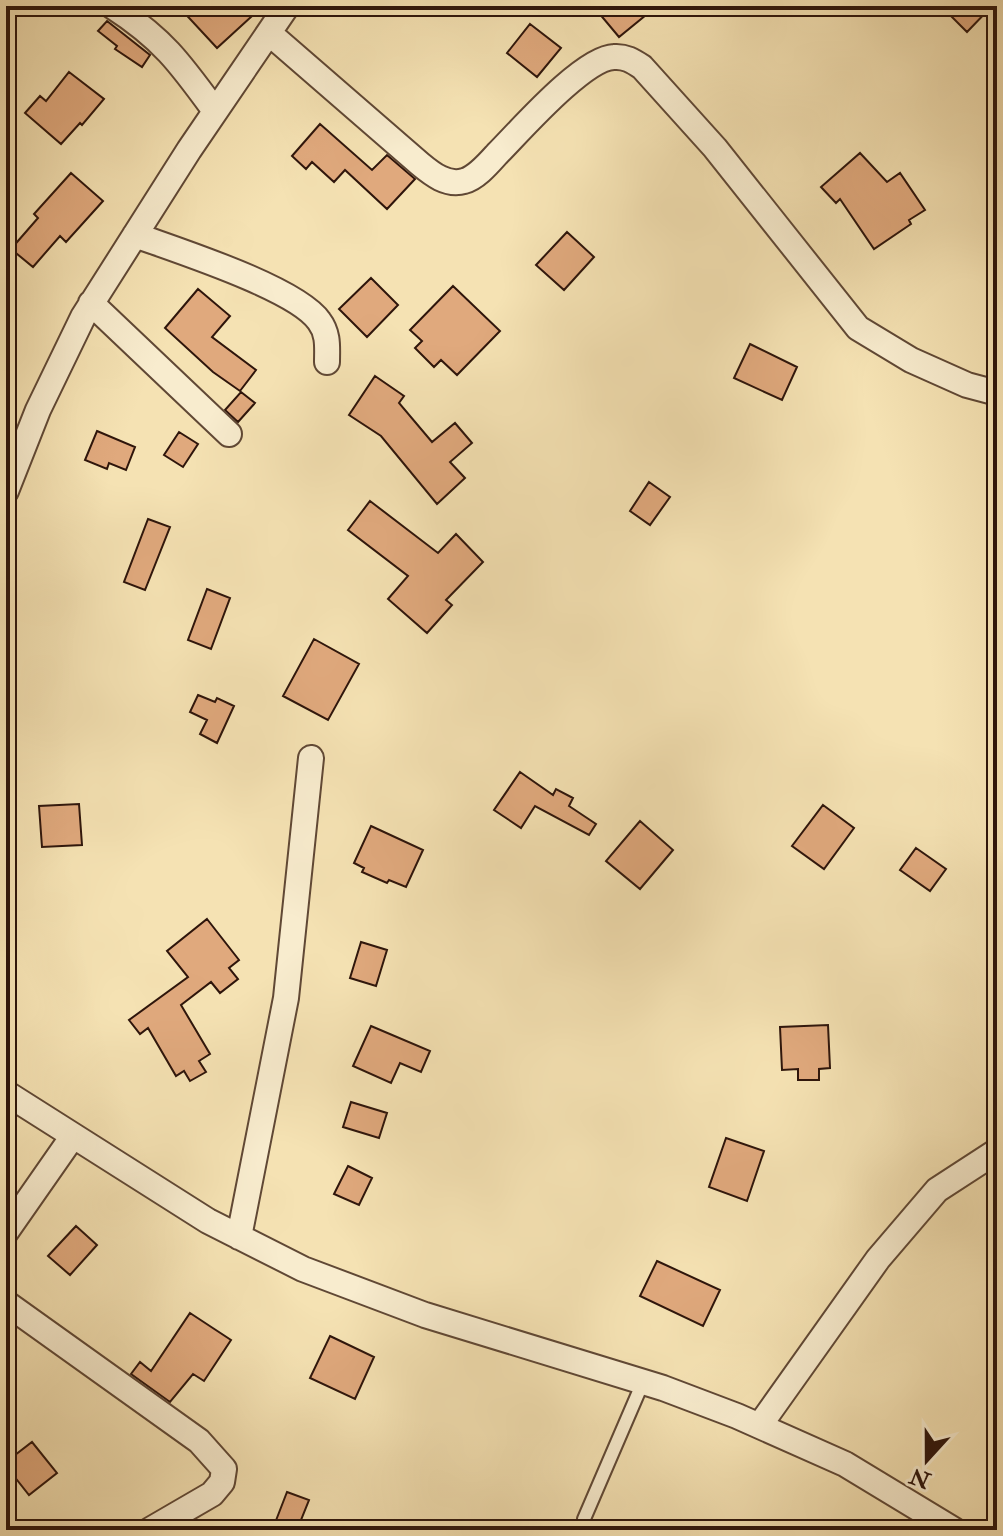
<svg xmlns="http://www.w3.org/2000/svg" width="1003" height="1536" font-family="'IM FELL Double Pica',serif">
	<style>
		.building { fill: #e0a97d; stroke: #2e150b; stroke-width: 2 }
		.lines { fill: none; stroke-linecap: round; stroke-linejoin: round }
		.service-casing { stroke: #604835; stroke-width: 16 }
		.minor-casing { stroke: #604835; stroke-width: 28 }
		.service { stroke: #f8ecce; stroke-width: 12 }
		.minor { stroke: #f8ecce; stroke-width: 24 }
	</style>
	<rect width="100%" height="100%" fill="#f5e2b3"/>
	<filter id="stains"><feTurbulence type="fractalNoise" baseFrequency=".0025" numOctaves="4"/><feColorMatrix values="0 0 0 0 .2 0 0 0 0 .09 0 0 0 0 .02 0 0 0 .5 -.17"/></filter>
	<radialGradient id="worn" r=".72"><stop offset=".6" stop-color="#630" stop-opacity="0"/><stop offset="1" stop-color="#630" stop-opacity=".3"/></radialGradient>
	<!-- building -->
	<path class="building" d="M178 6H263L217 48Z
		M593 6H657L619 37Z
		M941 6H992L967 32Z
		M107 21 150 55 142 67 115 49 117 46 98 31Z
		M530 24 561 48 537 77 507 53Z
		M69 72 104 99 82 125 80 123 61 144 25 113 40 96 46 101Z
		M320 124 372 170 387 155 415 179 387 209 345 170 334 182 312 162 306 169 292 156Z
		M860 153 887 182 900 173 925 210 909 220 911 224 874 249 840 199 836 203 821 187Z
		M71 173 103 201 66 242 60 236 33 267 11 249 38 218 34 214Z
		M567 232 594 257 564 290 536 265Z
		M371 278 398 305 367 337 339 309Z
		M453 286 500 331 457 375 441 360 434 367 415 348 422 341 410 330Z
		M198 289 230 316 212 337 256 370 240 391 213 372 165 328Z
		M750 344 797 367 782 400 734 378Z
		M375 376 404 396 399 403 432 442 455 423 472 443 450 462 465 478 437 504 381 436 349 415Z
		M241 392 255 403 238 422 225 410Z
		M97 431 135 447 126 470 109 463 107 469 85 460Z
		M179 432 198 444 183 467 164 455Z
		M649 482 670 497 650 525 630 511Z
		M370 501 438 553 456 534 483 562 446 600 452 605 427 633 388 599 408 576 348 530Z
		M148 519 170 527 145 590 124 582Z
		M207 589 230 598 211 649 188 640Z
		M314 639 359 664 328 720 283 696Z
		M198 695 215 702 217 698 234 706 217 743 200 734 207 720 190 712Z
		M520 772 553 795 556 789 573 798 569 806 596 824 589 835 535 806 521 828 494 810Z
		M79 804 82 845 42 847 39 806Z
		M823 805 854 828 824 869 792 846Z
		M640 821 673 850 640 889 606 861Z
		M371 826 423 850 406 887 389 880 387 883 362 872 364 868 354 863Z
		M916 848 946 869 930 891 900 870Z
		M207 919 239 960 229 968 238 979 220 993 211 982 181 1005 210 1054 199 1061 206 1072 190 1081 184 1071 176 1076 148 1028 140 1034 129 1020 188 977 167 951Z
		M361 942 387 950 376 986 350 978Z
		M828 1025 830 1068 819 1069V1080H798V1069L782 1070 780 1027Z
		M371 1026 430 1051 421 1072 400 1063 391 1083 353 1066Z
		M351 1102 387 1113 379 1138 343 1127Z
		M726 1138 764 1151 747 1201 709 1187Z
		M348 1166 372 1178 359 1205 334 1194Z
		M76 1226 97 1245 70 1275 48 1256Z
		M657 1261 720 1290 703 1326 640 1296Z
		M190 1313 231 1340 204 1381 193 1374 170 1402 131 1374 140 1362 151 1371Z
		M330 1336 374 1357 355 1399 310 1378Z
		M32 1442 57 1473 29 1495 6 1466V1462Z
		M287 1492 309 1500 297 1530 275 1523Z"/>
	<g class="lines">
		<defs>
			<path id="service" d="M584 1519 643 1382"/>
			<path id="minor" d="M112 6C163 39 180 63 215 111
				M269 33 420 164C432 174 447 186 464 181 476 178 488 164 497 154 519 132 583 58 614 57 625 56 633 61 642 67L715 148 858 328 911 360 967 385 997 393
				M135 235C176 250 296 288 319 321 329 334 327 348 327 362
				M91 303 229 434
				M6 491 38 410 83 317 189 150 287 6
				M6 1093 208 1221 303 1269 425 1315 663 1388 737 1416 845 1464 954 1530
				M6 1232 73 1136
				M239 1237 286 998 311 758
				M6 1303 199 1441 224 1469 222 1482 212 1494 150 1530
				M760 1425 878 1259 937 1190 997 1151"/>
		</defs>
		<!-- service casing -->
		<use href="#service" class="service-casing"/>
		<!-- minor casing -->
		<use href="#minor" class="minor-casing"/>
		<!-- service -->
		<use href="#service" class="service"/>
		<!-- minor -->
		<use href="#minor" class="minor"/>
	</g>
	<!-- margin -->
	<rect width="1003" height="1536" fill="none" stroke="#f5e2b3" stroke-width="32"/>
	<rect x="8" y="8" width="987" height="1520" fill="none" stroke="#2e150b" stroke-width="4"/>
	<rect x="16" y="16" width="971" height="1504" fill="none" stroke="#2e150b" stroke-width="2"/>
	<!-- north arrow -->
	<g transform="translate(927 1460) rotate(201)" stroke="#f8ecce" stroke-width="6" paint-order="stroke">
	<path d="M0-6L14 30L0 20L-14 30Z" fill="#2e150b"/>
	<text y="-12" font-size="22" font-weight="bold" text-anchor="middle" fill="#2e150b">N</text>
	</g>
	<rect width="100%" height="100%" filter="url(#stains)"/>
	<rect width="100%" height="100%" fill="url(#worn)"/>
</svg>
